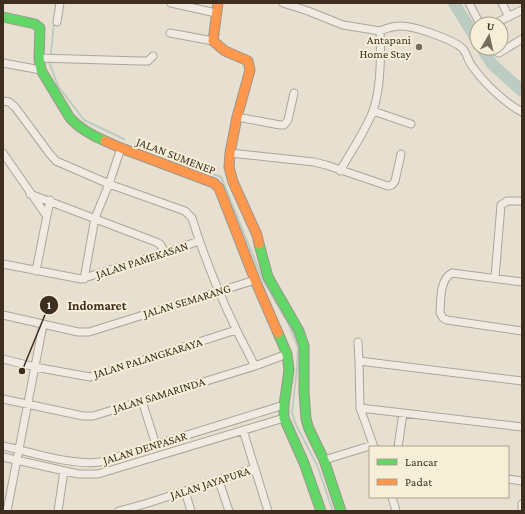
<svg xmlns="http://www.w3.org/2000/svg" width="525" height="514" font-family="'Crimson Pro',serif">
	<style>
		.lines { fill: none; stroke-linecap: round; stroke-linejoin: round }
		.stream { stroke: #bcccc2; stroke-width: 2 }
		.river { stroke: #bcccc2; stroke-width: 12 }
		.street-casing { stroke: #ada599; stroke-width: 9 }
		.fast-casing { stroke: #9c958a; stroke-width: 11 }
		.slow-casing { stroke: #9c958a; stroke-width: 11 }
		.street { stroke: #efebe3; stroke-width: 7 }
		.fast { stroke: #63d668; stroke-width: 9 }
		.slow { stroke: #ff974d; stroke-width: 9 }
		.poi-dot { fill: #786c5e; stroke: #f7eed8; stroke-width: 1.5 }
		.labels { text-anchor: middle; stroke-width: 4; stroke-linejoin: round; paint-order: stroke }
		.poi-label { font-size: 12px; fill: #3d2e20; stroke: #f7eed8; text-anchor: end }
		.street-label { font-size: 12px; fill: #3d2e20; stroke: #f7eed8 }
		.leader { fill: none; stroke: #3d2e20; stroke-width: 1.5 }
		.callout-dot { fill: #3d2e20; stroke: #f7eed8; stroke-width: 1.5 }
		.mark-label { font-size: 12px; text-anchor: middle; font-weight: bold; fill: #fff }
		.callout-label { font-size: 13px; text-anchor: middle; font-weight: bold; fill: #3d2e20; stroke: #f7eed8; stroke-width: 4; stroke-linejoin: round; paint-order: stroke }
	</style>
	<rect width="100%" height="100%" fill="#e7e0d1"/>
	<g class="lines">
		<!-- stream -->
		<path class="stream" d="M55 16 56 3
			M54 22 50 64 58 86 84 120 124 139
			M135 144 221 177 263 280 289 325 298 347 297 369 292 412 295 423 317 465 333 511"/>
		<!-- river -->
		<path class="river" d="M454 3 477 40
			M482 48 492 64 522 91"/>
		<defs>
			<path id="street" d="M171 3 216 13
				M283 3 308 11 343 25 380 31C381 55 381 88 373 111 366 130 350 153 340 171
				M469 3 480 24
				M502 3 509 17
				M57 22 60 3
				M494 24 522 10
				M380 31C387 28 393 26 401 26 414 26 452 39 462 48 467 53 468 61 472 66 484 83 505 103 522 112
				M170 33 213 41
				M493 48 495 51 499 53 522 39
				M39 58 139 61H148L153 56
				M3 63 41 70
				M3 101 9 102 15 107 49 153 56 161 109 184 185 211 192 218C208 270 229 318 255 366
				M373 111 411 124
				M237 117 280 125H284L288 120 294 93
				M3 153 46 215
				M230 153 314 162 326 165 388 186 392 185 395 181 401 154
				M30 194 156 242 160 244 165 253
				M3 264 81 279 165 253 199 241
				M36 271 50 200
				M495 278 501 205 507 201H522
				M84 279 95 218 109 184 121 148
				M522 282 452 273C439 280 441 301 440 313L443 318 447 320 522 331
				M3 315 78 332H89L255 280
				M358 342 359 361
				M3 359 35 367 90 377 236 330
				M522 381 359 361 360 408 522 427
				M3 399 83 416H93L255 366 287 354
				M142 401 156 445
				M360 408 374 447
				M243 430 268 511
				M3 446C31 452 73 466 100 462L284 405
				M398 447 403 413
				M3 457 78 474H98L284 418
				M324 460 373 445
				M508 479 522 481
				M219 481 229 511
				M185 491 191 511
				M392 497 396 511
				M7 511 43 325
				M58 511 64 471
				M119 511 148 503 255 468
				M522 511V504"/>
			<path id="fast" d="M3 17 35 24 40 28 39 58 41 70 70 118C80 129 91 135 105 141
				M259 244 268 277 299 331 304 346V392L306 419 309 429 324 460 341 511
				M278 333 287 354 289 370 284 405V418L304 463 321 511"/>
			<path id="slow" d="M218 3 213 41 225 51 248 61 250 70 237 117 230 153 229 167 233 182 257 235 259 244
				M105 141 121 148 214 183 219 188 255 280 278 333"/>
		</defs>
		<!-- street casing -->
		<use href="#street" class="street-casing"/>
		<!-- fast casing -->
		<use href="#fast" class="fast-casing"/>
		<!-- slow casing -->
		<use href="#slow" class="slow-casing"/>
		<!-- street -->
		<use href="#street" class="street"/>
		<!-- fast -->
		<use href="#fast" class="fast"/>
		<!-- slow -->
		<use href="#slow" class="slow"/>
	</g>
	<!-- markers -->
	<circle class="poi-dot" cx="419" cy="47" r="4"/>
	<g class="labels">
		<!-- poi labels -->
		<g class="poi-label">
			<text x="411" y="44">Antapani<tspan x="411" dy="14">Home Stay</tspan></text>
		</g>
		<!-- street labels -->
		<g class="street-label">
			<text transform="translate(176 156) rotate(21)" y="4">JALAN SUMENEP</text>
			<text transform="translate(142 260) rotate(-18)" y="4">JALAN PAMEKASAN</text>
			<text transform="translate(187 301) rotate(-17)" y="4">JALAN SEMARANG</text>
			<text transform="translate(148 358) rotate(-17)" y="4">JALAN PALANGKARAYA</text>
			<text transform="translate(159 395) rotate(-17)" y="4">JALAN SAMARINDA</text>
			<text transform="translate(145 448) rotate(-17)" y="4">JALAN DENPASAR</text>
			<text transform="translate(210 483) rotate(-18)" y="4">JALAN JAYAPURA</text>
		</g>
	</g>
	<!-- callouts -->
	<path class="leader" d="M22 371L49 305"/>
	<g class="callout-dot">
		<circle cx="22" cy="371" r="4"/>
		<circle cx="49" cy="305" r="10"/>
	</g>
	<g class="mark-label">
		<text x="49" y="309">1</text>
	</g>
	<g class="callout-label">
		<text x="97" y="310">Indomaret</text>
	</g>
	<!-- border -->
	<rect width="525" height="514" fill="none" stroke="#3d2e20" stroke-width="8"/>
	<!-- legend -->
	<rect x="369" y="446" width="140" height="52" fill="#f7eed8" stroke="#ada18e"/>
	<rect x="377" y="459" width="20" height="6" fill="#63d668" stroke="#ada18e"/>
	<text x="405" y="466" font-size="12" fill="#3d2e20">Lancar</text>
	<rect x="377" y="479" width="20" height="6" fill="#ff974d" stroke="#ada18e"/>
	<text x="405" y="486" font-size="12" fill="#3d2e20">Padat</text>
	<!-- north arrow -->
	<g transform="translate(489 36) rotate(9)"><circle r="19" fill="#f7eed8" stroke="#ada18e"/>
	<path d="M0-3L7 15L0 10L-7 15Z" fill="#786c5e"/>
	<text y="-6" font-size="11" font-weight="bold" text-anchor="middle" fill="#3d2e20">U</text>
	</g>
</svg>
